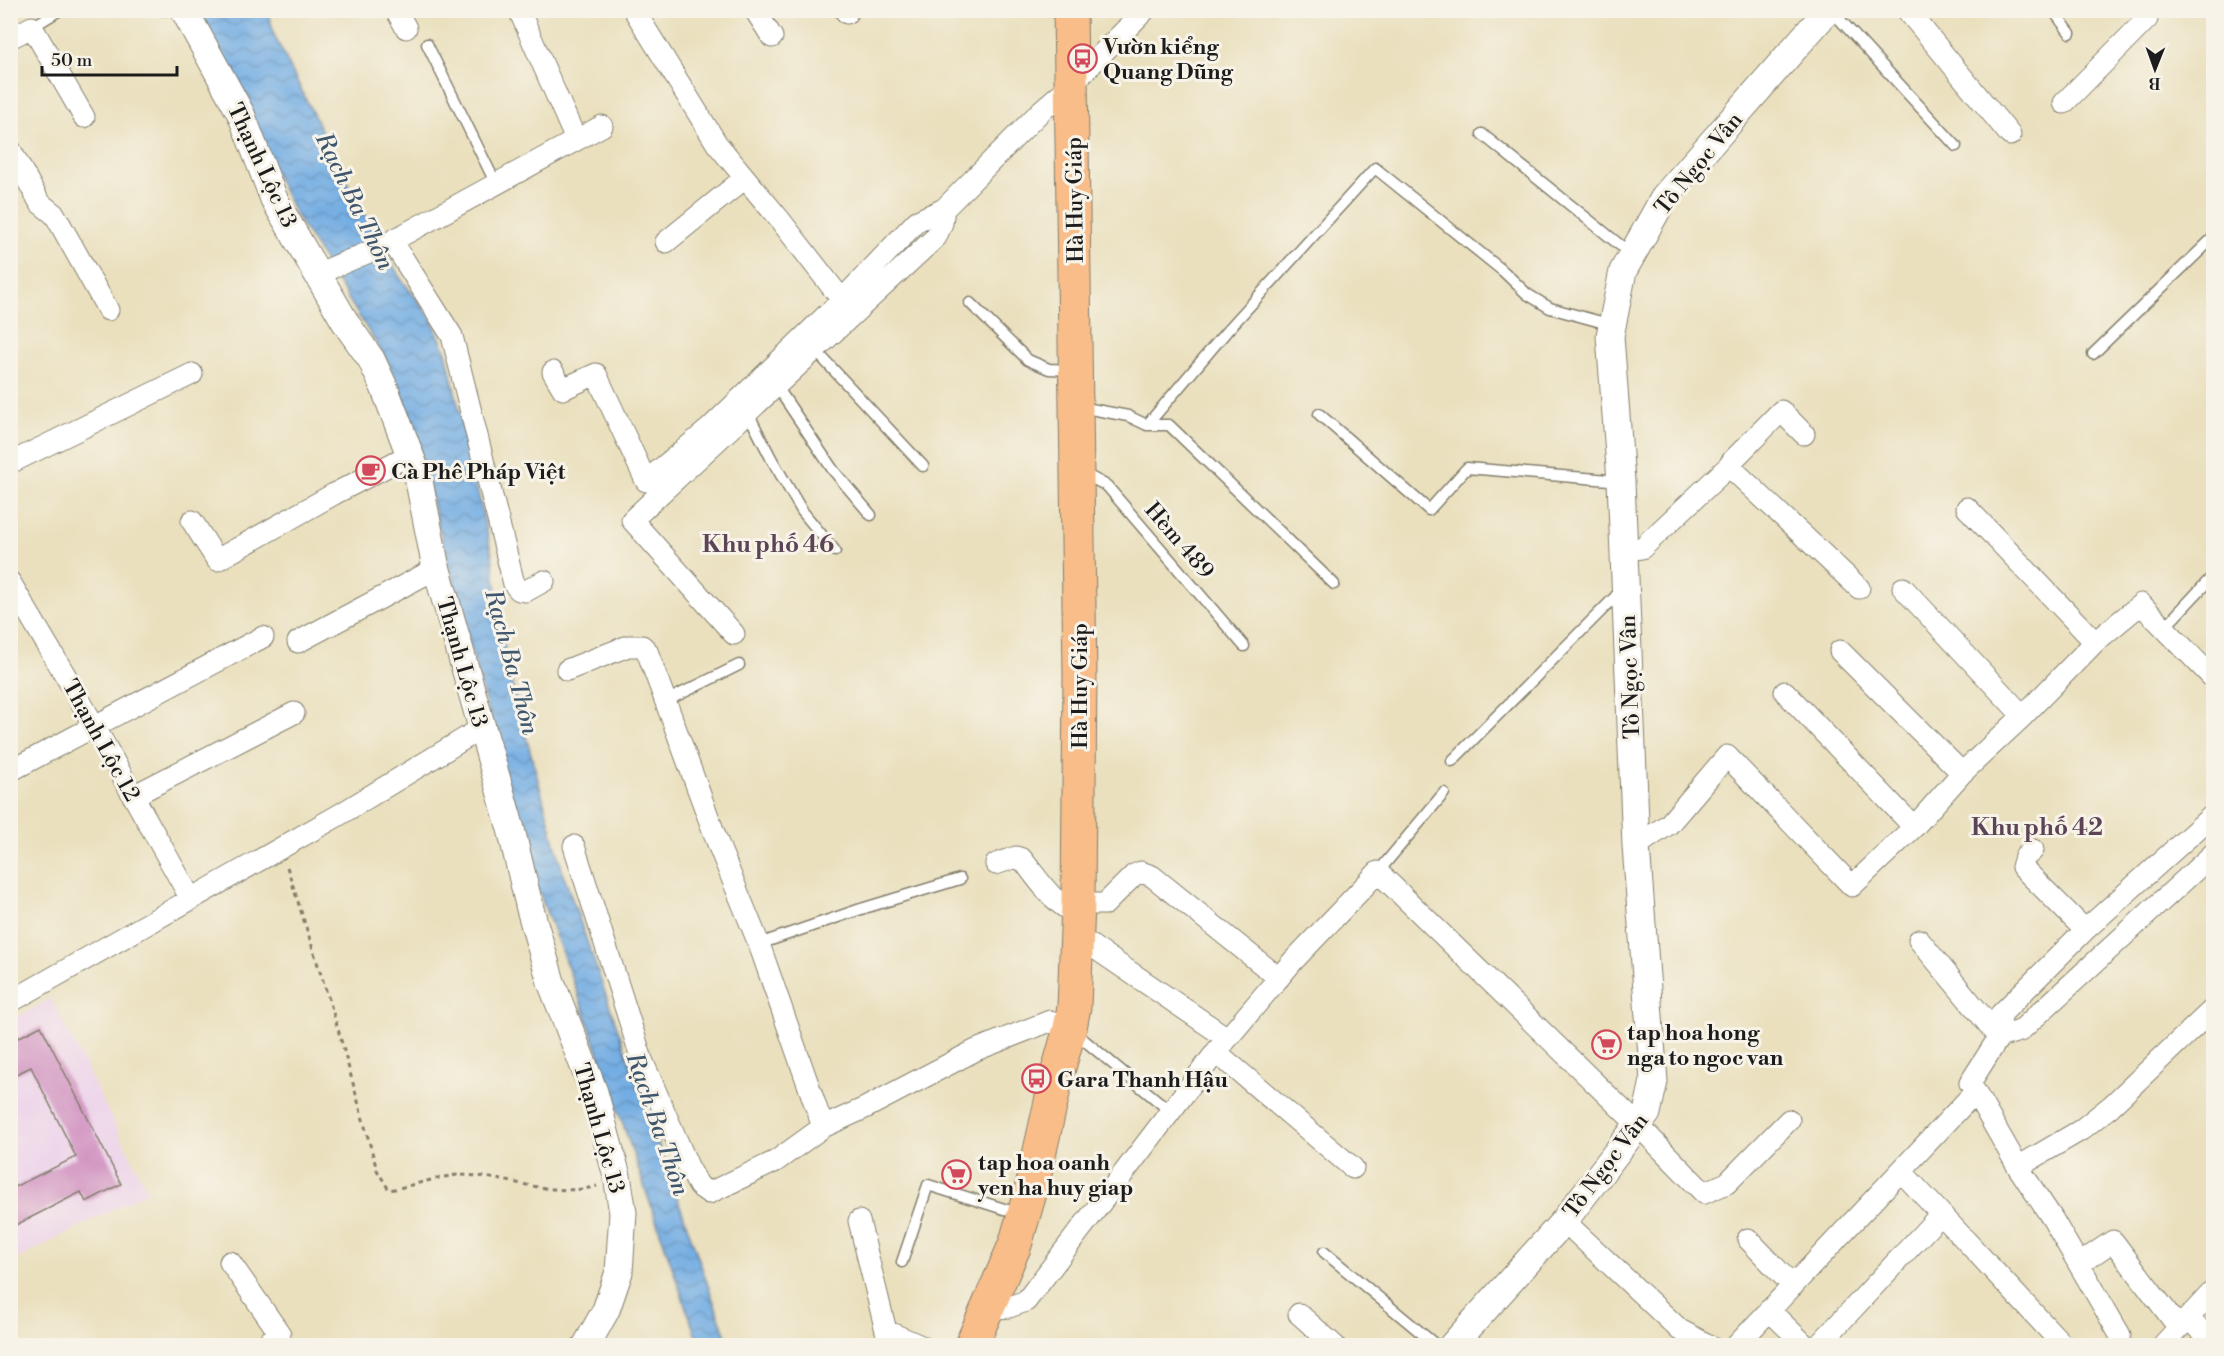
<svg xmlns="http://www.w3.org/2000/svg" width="2224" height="1356" font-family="'Libre Bodoni',serif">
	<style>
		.built { fill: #ecd1ea }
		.water { fill: url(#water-waves); stroke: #486480; stroke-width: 1.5 }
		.building { fill: #cf8dbf }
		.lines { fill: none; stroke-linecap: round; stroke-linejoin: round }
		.service-casing { stroke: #837e6d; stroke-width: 13 }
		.minor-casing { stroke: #837e6d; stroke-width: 23 }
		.tertiary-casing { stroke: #837e6d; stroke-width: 29 }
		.primary-casing { stroke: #837e6d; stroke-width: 35 }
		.path { stroke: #837e6d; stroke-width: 3; stroke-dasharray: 4.5 4.5; stroke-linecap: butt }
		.service { stroke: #fff; stroke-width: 10 }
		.minor { stroke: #fff; stroke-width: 21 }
		.tertiary { stroke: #fff; stroke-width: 27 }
		.primary { stroke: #f8bd89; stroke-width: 33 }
		.labels { text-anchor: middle; stroke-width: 6; stroke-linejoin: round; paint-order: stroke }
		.poi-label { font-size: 22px; font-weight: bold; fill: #1c1c1c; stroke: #f7f3e8; text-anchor: start }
		.street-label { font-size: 22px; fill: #1c1c1c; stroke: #f7f3e8 }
		.water-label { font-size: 24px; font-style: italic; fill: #3f566c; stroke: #f7f3e8 }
		.neighbourhood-label { font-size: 24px; font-weight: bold; fill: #5b4455; stroke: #f7f3e8 }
	</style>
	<defs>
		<pattern id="water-waves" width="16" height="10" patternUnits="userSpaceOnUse" patternTransform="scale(1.5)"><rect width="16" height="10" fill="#73ade3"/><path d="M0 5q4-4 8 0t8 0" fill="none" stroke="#5e8cb7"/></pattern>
	</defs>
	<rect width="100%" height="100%" fill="#f7f3e8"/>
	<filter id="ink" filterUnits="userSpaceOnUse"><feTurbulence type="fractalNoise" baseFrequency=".0167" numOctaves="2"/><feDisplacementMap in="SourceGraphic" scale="12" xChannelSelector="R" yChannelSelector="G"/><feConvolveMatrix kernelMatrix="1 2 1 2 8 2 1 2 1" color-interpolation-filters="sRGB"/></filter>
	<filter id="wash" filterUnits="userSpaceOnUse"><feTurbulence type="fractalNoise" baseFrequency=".008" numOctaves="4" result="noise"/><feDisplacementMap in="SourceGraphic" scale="24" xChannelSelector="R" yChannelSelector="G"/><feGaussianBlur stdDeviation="1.35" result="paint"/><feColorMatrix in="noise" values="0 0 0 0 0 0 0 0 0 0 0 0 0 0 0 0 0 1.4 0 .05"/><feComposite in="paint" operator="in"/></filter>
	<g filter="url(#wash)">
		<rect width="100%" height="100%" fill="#eae0be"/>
		<!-- built -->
		<path class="built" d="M51 998 148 1191 11 1262V1021Z"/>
		<!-- water -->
		<path class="water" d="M195 11H268L274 35 351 190 401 279 430 316 446 352 492 555 507 666 564 876 729 1345H699L582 1005 529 866 408 411 388 362 295 214Z"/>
		<g id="blocks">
			<!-- building -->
			<path class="building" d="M41 1026 121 1184 86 1202 81 1192 10 1228V1189L76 1157 31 1067 10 1077V1042Z"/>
		</g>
	</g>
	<g filter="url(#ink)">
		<use href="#blocks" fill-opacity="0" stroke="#837e6d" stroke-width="1.5"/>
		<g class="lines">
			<defs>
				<path id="service" d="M164 10H167
					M1831 10 1956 146
					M2053 10 2070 33
					M32 27 60 10
					M427 44 496 184
					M1482 134 1631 254
					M970 303 1028 360 1049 369 1073 370
					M816 351 923 466
					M2093 354 2214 237
					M777 387 833 470 871 515
					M1080 407 1128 416 1147 425H1169L1334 584
					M748 413 771 458 802 511 835 551
					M1319 414 1429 510 1467 468 1621 481
					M1147 425 1226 332 1375 168 1503 271 1527 294 1550 308 1612 325
					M1081 472 1107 486 1244 646
					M2165 627 2211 578
					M666 701 739 665
					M1452 761 1621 591
					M1378 872 1444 793
					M759 944 861 909 960 879
					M1073 1031 1170 1111
					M1324 1252 1437 1346
					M902 1262 928 1185 1020 1214"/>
				<path id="minor" d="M396 10 406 28
					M519 10 576 140
					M634 10 717 144 780 220 842 300
					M755 10 772 37
					M845 10 847 13
					M1907 10 2010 135
					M10 38 32 27 84 117
					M2064 103 2147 19 2142 10
					M10 149 40 203 55 215 108 310
					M392 241 452 336 514 584 519 590 526 591 544 581
					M666 242 745 178
					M317 274 381 247 602 126
					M553 372 563 389 596 374 646 481 710 428 842 300 917 221 944 209 1042 110 1072 84 1145 10
					M10 463 192 374
					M1729 466 1733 460 1781 411 1804 434
					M1967 508 2095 642
					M192 521 217 560 334 494 409 455
					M1624 551 1642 548 1729 466 1859 588
					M10 582 74 690 191 899
					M1903 588 2023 716
					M734 634 632 520 936 237 942 223 944 209
					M298 642 437 568
					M1840 651 1962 773
					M567 670 628 646H642L647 651 720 849 759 944 823 1127
					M1785 692 1914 827
					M10 771 263 637
					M133 796 294 713
					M574 846 642 1060 688 1166 699 1186 709 1193 776 1161 823 1127 865 1108 976 1050 1050 1021 1070 1028
					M1636 846 1669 824 1727 756 1852 886 1914 827 1962 773 2023 716 2095 642 2141 604 2214 679
					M2033 850 2025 857 2022 867 2085 930
					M996 864 1016 857 1022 859C1039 880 1052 903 1077 914
					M1078 904H1105L1134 875 1141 872 1152 876 1279 978
					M1077 936 1227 1038
					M1919 940 1999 1037
					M10 1002 339 815 482 728
					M1999 1037 2020 1031 2214 853
					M1216 1052 1353 1168
					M2018 1167 2081 1130 2111 1106 2214 1008
					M1901 1171 2064 1346
					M859 1221 886 1331 921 1346
					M1564 1221 1680 1330 1710 1346
					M1748 1239 1793 1286
					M230 1262 280 1334 268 1342 267 1346
					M2079 1264 2113 1241 2179 1328
					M987 1309 1009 1307 1026 1301 1216 1052 1293 961 1378 872 1638 1125 1704 1193 1727 1183 1789 1120
					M1769 1310 1806 1346
					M1299 1314 1335 1346
					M2187 1319 2214 1340
					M2120 1335 2052 1218 2018 1167 1970 1083 1999 1037 2001 1014 2085 930 2214 814
					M1736 1346 1975 1092
					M1818 1346 1941 1214
					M2162 1346 2214 1290"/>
				<path id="tertiary" d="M184 10 241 114 274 199 347 325 371 359 384 387 418 476 435 563 511 829 530 909 551 982 594 1092 617 1176 623 1213 619 1272 606 1310 586 1346
					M1452 1346 1564 1221 1647 1113 1654 1081 1636 846 1621 481 1610 336 1623 271 1665 196 1828 10"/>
				<path id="primary" d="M971 1346 1015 1245 1032 1186 1058 1071 1070 1028 1074 1007 1078 904 1080 674 1070 10"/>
			</defs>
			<!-- service casing -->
			<use href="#service" class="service-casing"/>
			<!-- minor casing -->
			<use href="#minor" class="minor-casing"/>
			<!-- tertiary casing -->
			<use href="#tertiary" class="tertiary-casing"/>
			<!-- primary casing -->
			<use href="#primary" class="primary-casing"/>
			<!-- path -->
			<path class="path" d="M287 867 336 1022 377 1170 389 1190C408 1187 443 1175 460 1175 505 1175 553 1199 597 1186"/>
			<!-- service -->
			<use href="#service" class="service"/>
			<!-- minor -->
			<use href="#minor" class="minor"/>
			<!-- tertiary -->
			<use href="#tertiary" class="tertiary"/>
			<!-- primary -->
			<use href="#primary" class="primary"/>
		</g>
	</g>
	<!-- icons -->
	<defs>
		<symbol id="bus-ring" viewBox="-11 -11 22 22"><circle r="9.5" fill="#f7f3e8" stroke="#d1495b" stroke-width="1.5"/><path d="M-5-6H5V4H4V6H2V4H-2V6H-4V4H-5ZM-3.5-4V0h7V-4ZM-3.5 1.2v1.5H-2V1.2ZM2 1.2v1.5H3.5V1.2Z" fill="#d1495b"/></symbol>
		<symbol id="cafe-ring" viewBox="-11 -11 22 22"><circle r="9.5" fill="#f7f3e8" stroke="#d1495b" stroke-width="1.5"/><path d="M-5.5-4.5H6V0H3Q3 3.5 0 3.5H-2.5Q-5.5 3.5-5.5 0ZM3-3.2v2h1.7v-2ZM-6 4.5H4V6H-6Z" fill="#d1495b"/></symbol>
		<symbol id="supermarket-ring" viewBox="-11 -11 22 22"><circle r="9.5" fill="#f7f3e8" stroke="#d1495b" stroke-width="1.5"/><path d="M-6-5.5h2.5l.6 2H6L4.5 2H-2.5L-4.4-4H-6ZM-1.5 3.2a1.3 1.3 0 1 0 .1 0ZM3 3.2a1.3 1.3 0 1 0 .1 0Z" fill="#d1495b"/></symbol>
	</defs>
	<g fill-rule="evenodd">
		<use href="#bus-ring" x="1066" y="42" width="33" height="33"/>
		<use href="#cafe-ring" x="354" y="454" width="33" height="33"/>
		<use href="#supermarket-ring" x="1590" y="1028" width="33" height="33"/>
		<use href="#bus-ring" x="1020" y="1062" width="33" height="33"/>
		<use href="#supermarket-ring" x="940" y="1158" width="33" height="33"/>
	</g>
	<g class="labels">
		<!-- poi labels -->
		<g class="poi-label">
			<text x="1103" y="54">Vườn kiểng<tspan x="1103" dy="25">Quang Dũng</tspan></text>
			<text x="391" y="479">Cà Phê Pháp Việt</text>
			<text x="1627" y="1040">tap hoa hong<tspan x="1627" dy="25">nga to ngoc van</tspan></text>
			<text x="1057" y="1087">Gara Thanh Hậu</text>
			<text x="978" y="1170">tap hoa oanh<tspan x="978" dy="25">yen ha huy giap</tspan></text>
		</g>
		<!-- street labels -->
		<g class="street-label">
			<text transform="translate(1698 163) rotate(-51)" y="8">Tô Ngọc Vân</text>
			<text transform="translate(263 165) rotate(65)" y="8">Thạnh Lộc 13</text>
			<text transform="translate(1074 200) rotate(-91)" y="8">Hà Huy Giáp</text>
			<text transform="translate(1180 540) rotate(49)" y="8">Hèm 489</text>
			<text transform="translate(463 662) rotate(74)" y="8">Thạnh Lộc 13</text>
			<text transform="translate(1629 677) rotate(-92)" y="8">Tô Ngọc Vân</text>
			<text transform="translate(1079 686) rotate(-90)" y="8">Hà Huy Giáp</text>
			<text transform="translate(102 740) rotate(61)" y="8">Thạnh Lộc 12</text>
			<text transform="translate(600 1128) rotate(74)" y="8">Thạnh Lộc 13</text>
			<text transform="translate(1605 1165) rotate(-53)" y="8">Tô Ngọc Vân</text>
		</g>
		<!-- water labels -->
		<g class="water-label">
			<text transform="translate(355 201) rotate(64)" y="8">Rạch Ba Thôn</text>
			<text transform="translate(512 662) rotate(75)" y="8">Rạch Ba Thôn</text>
			<text transform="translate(658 1124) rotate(71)" y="8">Rạch Ba Thôn</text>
		</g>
		<!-- neighbourhood labels -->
		<g class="neighbourhood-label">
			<text x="768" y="552">Khu phố 46</text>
			<text x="2037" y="835">Khu phố 42</text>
		</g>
	</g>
	<!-- margin -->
	<rect width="2224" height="1356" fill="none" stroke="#f7f3e8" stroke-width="36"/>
	<!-- north arrow -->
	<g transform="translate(2155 69) rotate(181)" stroke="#f7f3e8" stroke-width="4.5" paint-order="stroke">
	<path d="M0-4.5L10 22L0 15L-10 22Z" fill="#1c1c1c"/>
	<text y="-9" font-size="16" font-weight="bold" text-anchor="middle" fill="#1c1c1c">B</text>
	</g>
	<!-- scale -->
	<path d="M42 66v9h135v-9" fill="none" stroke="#1c1c1c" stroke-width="3"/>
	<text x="51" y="66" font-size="18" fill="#1c1c1c" stroke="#f7f3e8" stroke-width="4.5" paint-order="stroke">50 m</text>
</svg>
